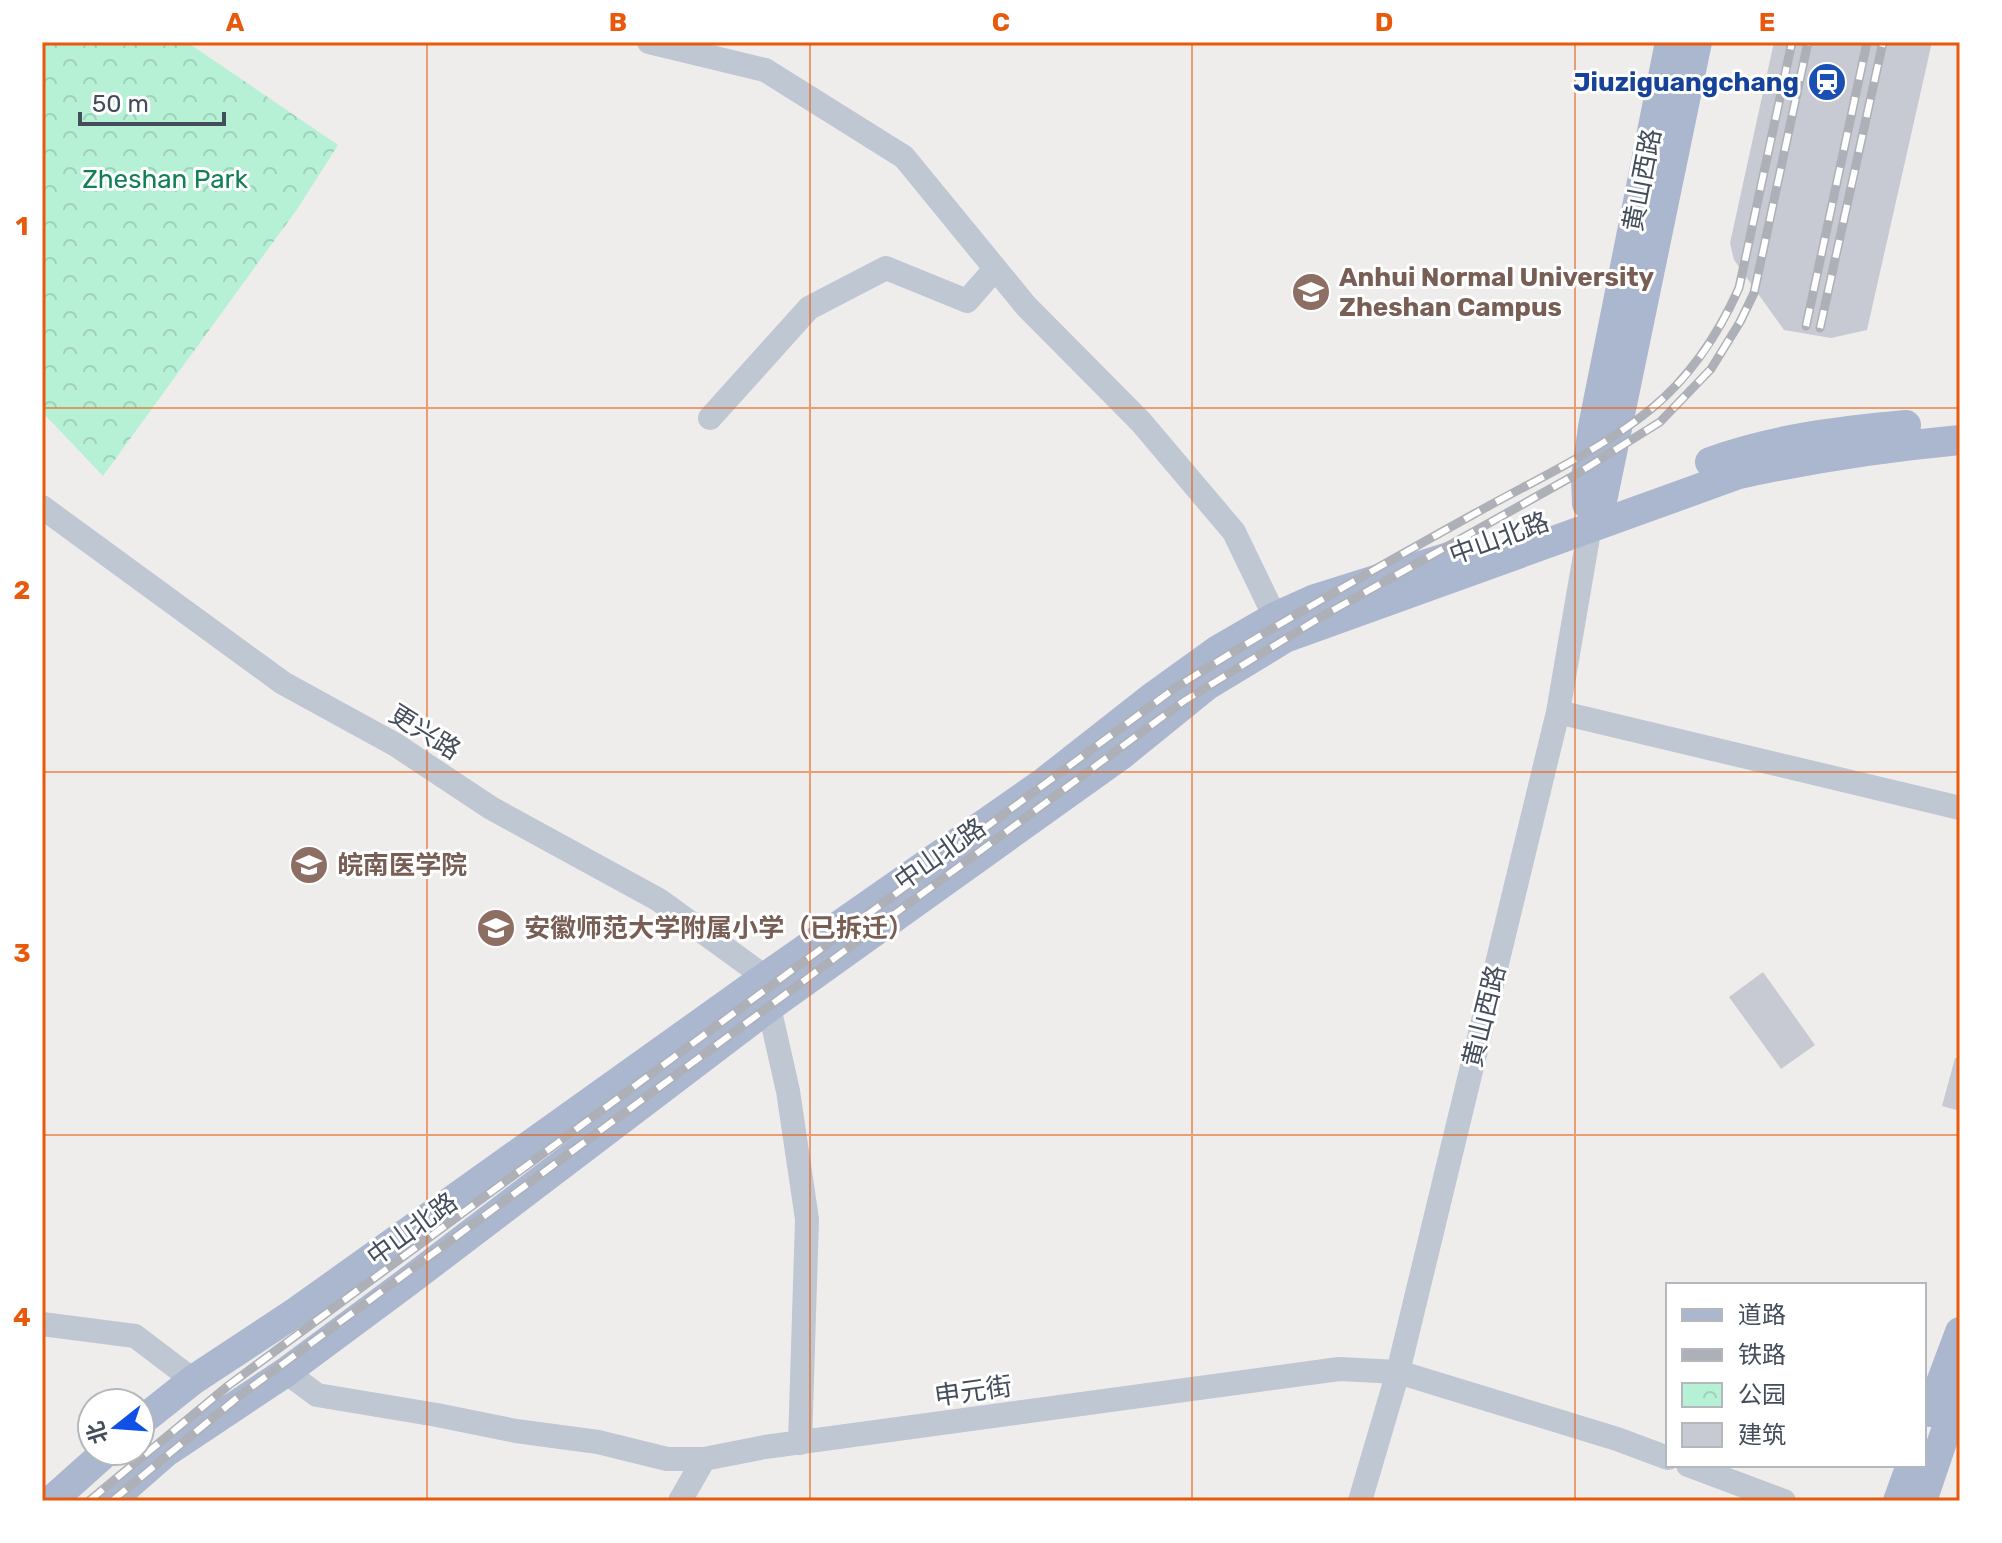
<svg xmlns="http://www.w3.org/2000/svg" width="2002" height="1543" font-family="Rubik,'Noto Sans SC',sans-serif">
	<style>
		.park { fill: url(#park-crowns) }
		.building { fill: #c8cad3 }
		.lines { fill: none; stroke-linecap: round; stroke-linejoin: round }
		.minor { stroke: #bfc7d3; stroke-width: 24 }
		.major { stroke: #aab7ce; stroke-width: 30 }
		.rail-casing { stroke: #aeb0b7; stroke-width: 9 }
		.rail { stroke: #fff; stroke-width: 6; stroke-dasharray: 18; stroke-linecap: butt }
		.grid { fill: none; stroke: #e8590c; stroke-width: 2; stroke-opacity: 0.55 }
		.labels { text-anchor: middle; stroke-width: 6; stroke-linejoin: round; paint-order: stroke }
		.transit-label { font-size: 26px; font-weight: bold; fill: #164399; stroke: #fff; text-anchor: end }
		.park-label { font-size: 26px; fill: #117f57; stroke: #fff }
		.street-label { font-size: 26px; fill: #444d5b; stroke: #fff }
		.education-label { font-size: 26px; font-weight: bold; fill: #785e54; stroke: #fff; text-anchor: start }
		.neatline { fill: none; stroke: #e8590c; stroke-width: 3 }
		.grid-label { font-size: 26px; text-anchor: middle; font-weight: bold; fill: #e8590c }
	</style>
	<defs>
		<pattern id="park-crowns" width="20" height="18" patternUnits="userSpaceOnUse" patternTransform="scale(2)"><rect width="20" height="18" fill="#b7f1d5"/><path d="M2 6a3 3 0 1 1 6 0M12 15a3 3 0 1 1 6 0" fill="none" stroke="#9fd0b9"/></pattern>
	</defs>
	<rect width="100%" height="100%" fill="#efedec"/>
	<!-- park -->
	<path class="park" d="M42 42H187L338 145 298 208 103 476 42 412Z"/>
	<!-- building -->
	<path class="building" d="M1774 42H1932L1867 330 1831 338 1784 330 1734 260 1730 243Z
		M1763 972 1815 1045 1781 1069 1729 997Z
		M1955 1058H1960V1111L1942 1106Z"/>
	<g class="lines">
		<!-- minor -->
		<path class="minor" d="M649 42 765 70 904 157 1026 306 1141 422 1234 532 1275 617
			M710 418 809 308 886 268 967 301 995 269
			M42 507 283 683 396 745 491 808 659 900 765 977 774 988
			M1558 712 1960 808
			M769 1007 788 1091 807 1219 800 1443
			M42 1324 135 1336 193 1380
			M286 1372 317 1395 437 1415 516 1431 598 1442 667 1459H704L765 1447 1339 1369 1398 1372 1617 1439 1668 1458
			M1688 1465 1784 1501
			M680 1501 704 1459
			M1360 1501 1398 1372 1558 712 1590 526"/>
		<!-- major -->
		<path class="major" d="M1710 462C1773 439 1840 431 1906 425
			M1587 504 1586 478 1593 427 1670 42
			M1590 526 1602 501 1697 42
			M1930 1412 1960 1332
			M140 1422 193 1380 296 1312 754 985 1043 783 1150 699 1218 650 1275 617 1315 599 1455 555
			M51 1501 107 1451
			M110 1501 166 1452 286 1372 406 1283 769 1007 1121 755 1206 686 1285 638 1739 474C1812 458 1885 447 1960 440
			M1898 1501 1911 1465
			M1922 1501 1960 1389"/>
		<defs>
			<path id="rail" d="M1806 326 1867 42
				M1820 328 1883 42
				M89 1501 229 1385 1175 688C1273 626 1373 570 1474 514 1531 482 1601 450 1651 409 1691 376 1718 335 1739 288L1792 42
				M112 1501 238 1397 1184 701 1321 617 1575 475 1660 422 1711 369 1740 322 1754 293 1808 42"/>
		</defs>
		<!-- rail casing -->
		<use href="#rail" class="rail-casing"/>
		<!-- rail -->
		<use href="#rail" class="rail"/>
	</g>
	<!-- grid -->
	<path class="grid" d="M427 42V1501M810 42V1501M1192 42V1501M1575 42V1501M42 408H1960M42 772H1960M42 1135H1960"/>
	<!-- icons -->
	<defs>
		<symbol id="station-disc" viewBox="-11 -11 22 22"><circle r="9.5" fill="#1a4fb4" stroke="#fff"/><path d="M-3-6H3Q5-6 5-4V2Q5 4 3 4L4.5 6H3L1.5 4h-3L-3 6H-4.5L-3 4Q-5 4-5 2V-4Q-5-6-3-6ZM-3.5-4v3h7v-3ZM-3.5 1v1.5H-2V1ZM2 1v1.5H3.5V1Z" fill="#fff"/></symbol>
		<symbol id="university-disc" viewBox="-11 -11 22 22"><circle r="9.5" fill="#8d6e63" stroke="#fff"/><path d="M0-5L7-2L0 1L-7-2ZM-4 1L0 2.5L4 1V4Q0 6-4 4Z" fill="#fff"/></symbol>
		<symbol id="school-disc" viewBox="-11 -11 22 22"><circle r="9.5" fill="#8d6e63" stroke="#fff"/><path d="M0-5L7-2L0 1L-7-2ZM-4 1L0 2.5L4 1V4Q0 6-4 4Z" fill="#fff"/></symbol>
	</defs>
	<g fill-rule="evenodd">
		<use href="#station-disc" x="1805" y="60" width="44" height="44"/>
		<use href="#university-disc" x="1289" y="270" width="44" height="44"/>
		<use href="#university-disc" x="287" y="843" width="44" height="44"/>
		<use href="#school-disc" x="474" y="906" width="44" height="44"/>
	</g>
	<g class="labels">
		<!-- transit labels -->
		<g class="transit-label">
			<text x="1799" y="91">Jiuziguangchang</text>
		</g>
		<!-- park labels -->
		<g class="park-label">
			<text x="165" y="188">Zheshan Park</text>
		</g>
		<!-- street labels -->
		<g class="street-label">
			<text transform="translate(1642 180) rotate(-79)" y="9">黄山西路</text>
			<text transform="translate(1499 538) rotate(-20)" y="9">中山北路</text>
			<text transform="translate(425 732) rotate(32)" y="9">更兴路</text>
			<text transform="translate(940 854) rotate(-35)" y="9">中山北路</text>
			<text transform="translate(1484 1016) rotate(-76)" y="9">黄山西路</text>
			<text transform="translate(412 1229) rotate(-36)" y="9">中山北路</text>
			<text transform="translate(973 1391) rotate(-8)" y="9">申元街</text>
		</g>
		<!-- education labels -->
		<g class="education-label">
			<text x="1339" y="286">Anhui Normal University<tspan x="1339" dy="30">Zheshan Campus</tspan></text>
			<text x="337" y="874">皖南医学院</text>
			<text x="524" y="937">安徽师范大学附属小学（已拆迁）</text>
		</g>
	</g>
	<!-- border -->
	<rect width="2002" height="1543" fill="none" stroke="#ffffff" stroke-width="88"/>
	<!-- legend -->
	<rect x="1666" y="1283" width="260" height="184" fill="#ffffff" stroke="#b4b8bd" stroke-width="2"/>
	<rect x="1682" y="1309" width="40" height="12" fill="#aab7ce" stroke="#b4b8bd" stroke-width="2"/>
	<text x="1738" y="1323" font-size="24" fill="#444d5b">道路</text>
	<rect x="1682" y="1349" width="40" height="12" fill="#aeb0b7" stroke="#b4b8bd" stroke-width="2"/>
	<text x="1738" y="1363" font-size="24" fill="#444d5b">铁路</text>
	<rect x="1682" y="1383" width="40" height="24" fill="url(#park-crowns)" stroke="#b4b8bd" stroke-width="2"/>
	<text x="1738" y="1403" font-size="24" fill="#444d5b">公园</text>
	<rect x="1682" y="1423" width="40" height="24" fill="#c8cad3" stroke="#b4b8bd" stroke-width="2"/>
	<text x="1738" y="1443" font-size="24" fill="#444d5b">建筑</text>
	<!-- north arrow -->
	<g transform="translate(116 1427) rotate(253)"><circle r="38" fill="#ffffff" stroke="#b4b8bd" stroke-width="2"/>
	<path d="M0-6L14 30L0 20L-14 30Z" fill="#0f51e7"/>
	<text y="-12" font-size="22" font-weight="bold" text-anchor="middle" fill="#444d5b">北</text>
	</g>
	<!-- scale -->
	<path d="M80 112v12h144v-12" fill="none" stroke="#444d5b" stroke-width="4"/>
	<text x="92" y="112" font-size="24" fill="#444d5b" stroke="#ffffff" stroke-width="6" paint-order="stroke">50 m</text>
	<rect x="44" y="44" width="1914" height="1455" class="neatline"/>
	<g class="grid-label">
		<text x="235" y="31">A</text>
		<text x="618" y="31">B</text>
		<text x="1001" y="31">C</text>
		<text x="1384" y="31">D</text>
		<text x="1767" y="31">E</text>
		<text x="22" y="235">1</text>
		<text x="22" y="599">2</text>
		<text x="22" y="962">3</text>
		<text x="22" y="1326">4</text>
	</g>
</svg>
